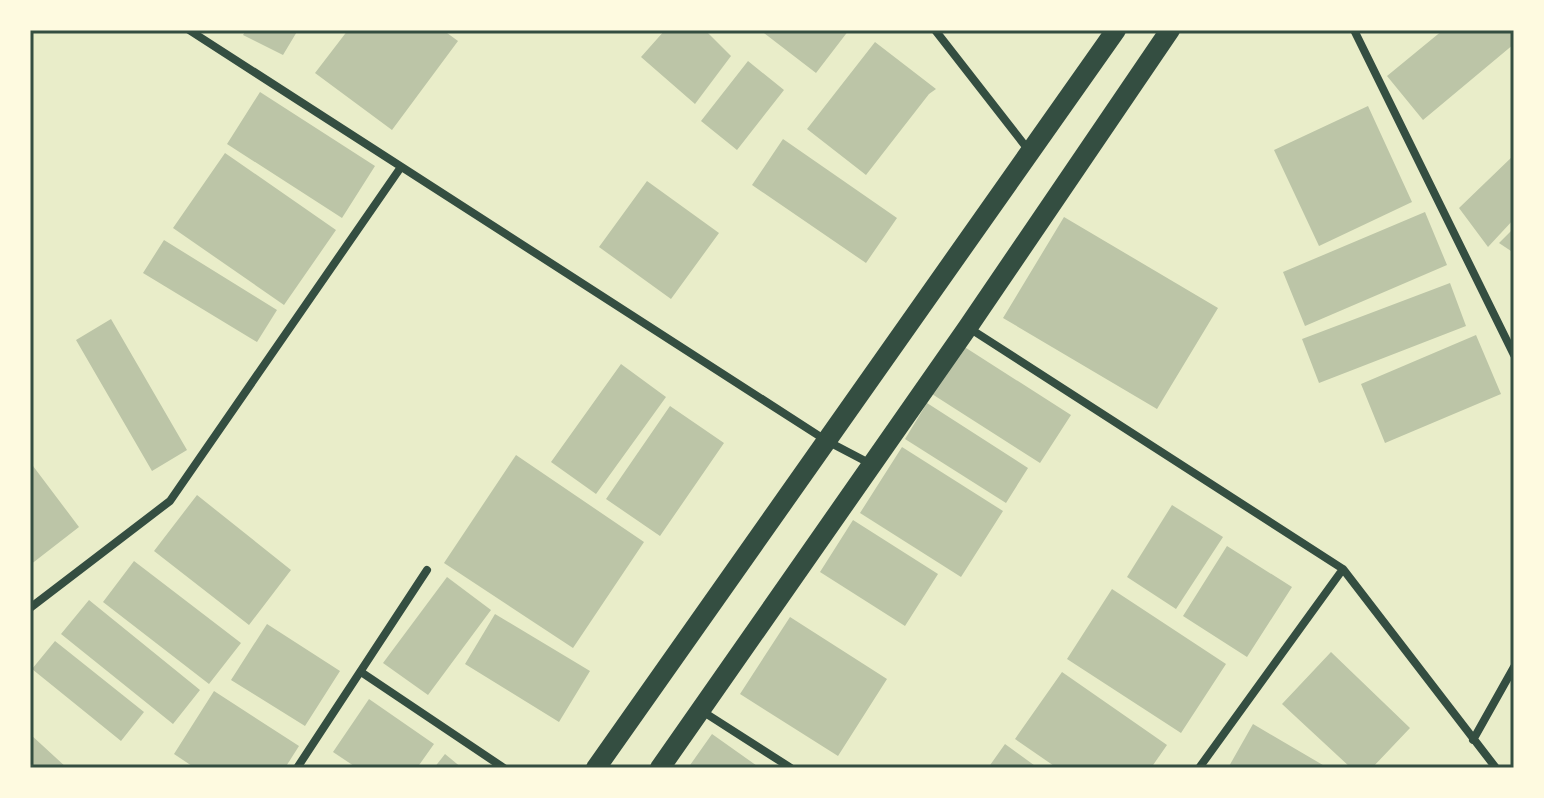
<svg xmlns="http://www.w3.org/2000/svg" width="1544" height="798" font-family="Jost,sans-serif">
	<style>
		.building { fill: #bcc5a7 }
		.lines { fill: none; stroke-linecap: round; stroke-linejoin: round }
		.minor { stroke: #344e41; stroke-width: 8 }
		.primary { stroke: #344e41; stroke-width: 20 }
		.neatline { fill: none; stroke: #344e41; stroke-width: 3 }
	</style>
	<rect width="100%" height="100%" fill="#e9edc9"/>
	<!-- building -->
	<path class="building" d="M246 30H298L283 55 243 35Z
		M348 30H443L458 41 392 130 315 73Z
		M665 30H705L731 56 695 104 641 57Z
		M760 30H849L816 73Z
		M1443 30H1514V44L1423 120 1387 76Z
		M875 42 936 89 929 94 866 175 807 129Z
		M748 61 784 90 737 150 701 121Z
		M260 92 375 166 342 218 227 144Z
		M1368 106 1412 202 1319 246 1274 150Z
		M783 139 897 218 866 263 752 185Z
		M225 153 336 230 284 305 173 228Z
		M1514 155V219L1488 247 1459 208Z
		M647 181 719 233 671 299 599 247Z
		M1425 212 1447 265 1305 326 1283 272Z
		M1064 217 1218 308 1157 409 1003 318Z
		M1514 228V253L1499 243Z
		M164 240 277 310 257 342 143 273Z
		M1450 283 1466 326 1319 383 1302 339Z
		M111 319 187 450 152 471 76 340Z
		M1476 335 1501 394 1385 443 1361 384Z
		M963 346 1071 415 1040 463 932 394Z
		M621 364 666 397 596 494 551 462Z
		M927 403 1028 468 1006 503 905 439Z
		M670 406 724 443 660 536 606 499Z
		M902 447 1003 511 961 577 860 513Z
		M516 455 644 542 573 648 444 563Z
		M30 462 79 527 30 565Z
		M197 495 291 570 249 625 154 551Z
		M1172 505 1223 537 1176 609 1127 577Z
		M853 520 938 574 905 626 820 572Z
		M1227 546 1292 587 1247 657 1183 616Z
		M134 561 241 643 209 684 103 602Z
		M447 577 491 610 428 695 383 663Z
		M1112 589 1226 664 1181 733 1067 659Z
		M89 600 200 690 173 724 61 634Z
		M495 614 590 671 559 722 465 664Z
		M790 617 887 679 838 756 740 694Z
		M267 624 340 671 305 726 231 680Z
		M55 641 144 712 121 741 32 669Z
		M1331 652 1410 728 1372 768H1351L1282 704Z
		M1062 672 1167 745 1151 768H1057L1015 739Z
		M214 691 299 746 285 768H195L174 754Z
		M369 699 434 744 417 768H357L333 752Z
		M1253 724 1328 768H1228Z
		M30 734 67 768H30Z
		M712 734 760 768H688Z
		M1005 744 1038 768H988Z
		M445 754 462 768H434Z"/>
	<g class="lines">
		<!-- minor -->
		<path class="minor" d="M189 30 827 441 869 463
			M935 30 1030 152
			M1354 30 1514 355
			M969 328 1343 569 1496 768
			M30 608 170 501 401 167
			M361 672 504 768
			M702 711 791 768
			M1473 740 1514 667
			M297 768 427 570
			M1199 768 1343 569"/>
		<!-- primary -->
		<path class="primary" d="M596 768 1116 30
			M660 768 968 327 1170 30"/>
	</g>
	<!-- border -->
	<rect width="1544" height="798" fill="none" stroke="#fefae0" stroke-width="64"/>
	<rect x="32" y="32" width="1480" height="734" class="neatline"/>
</svg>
